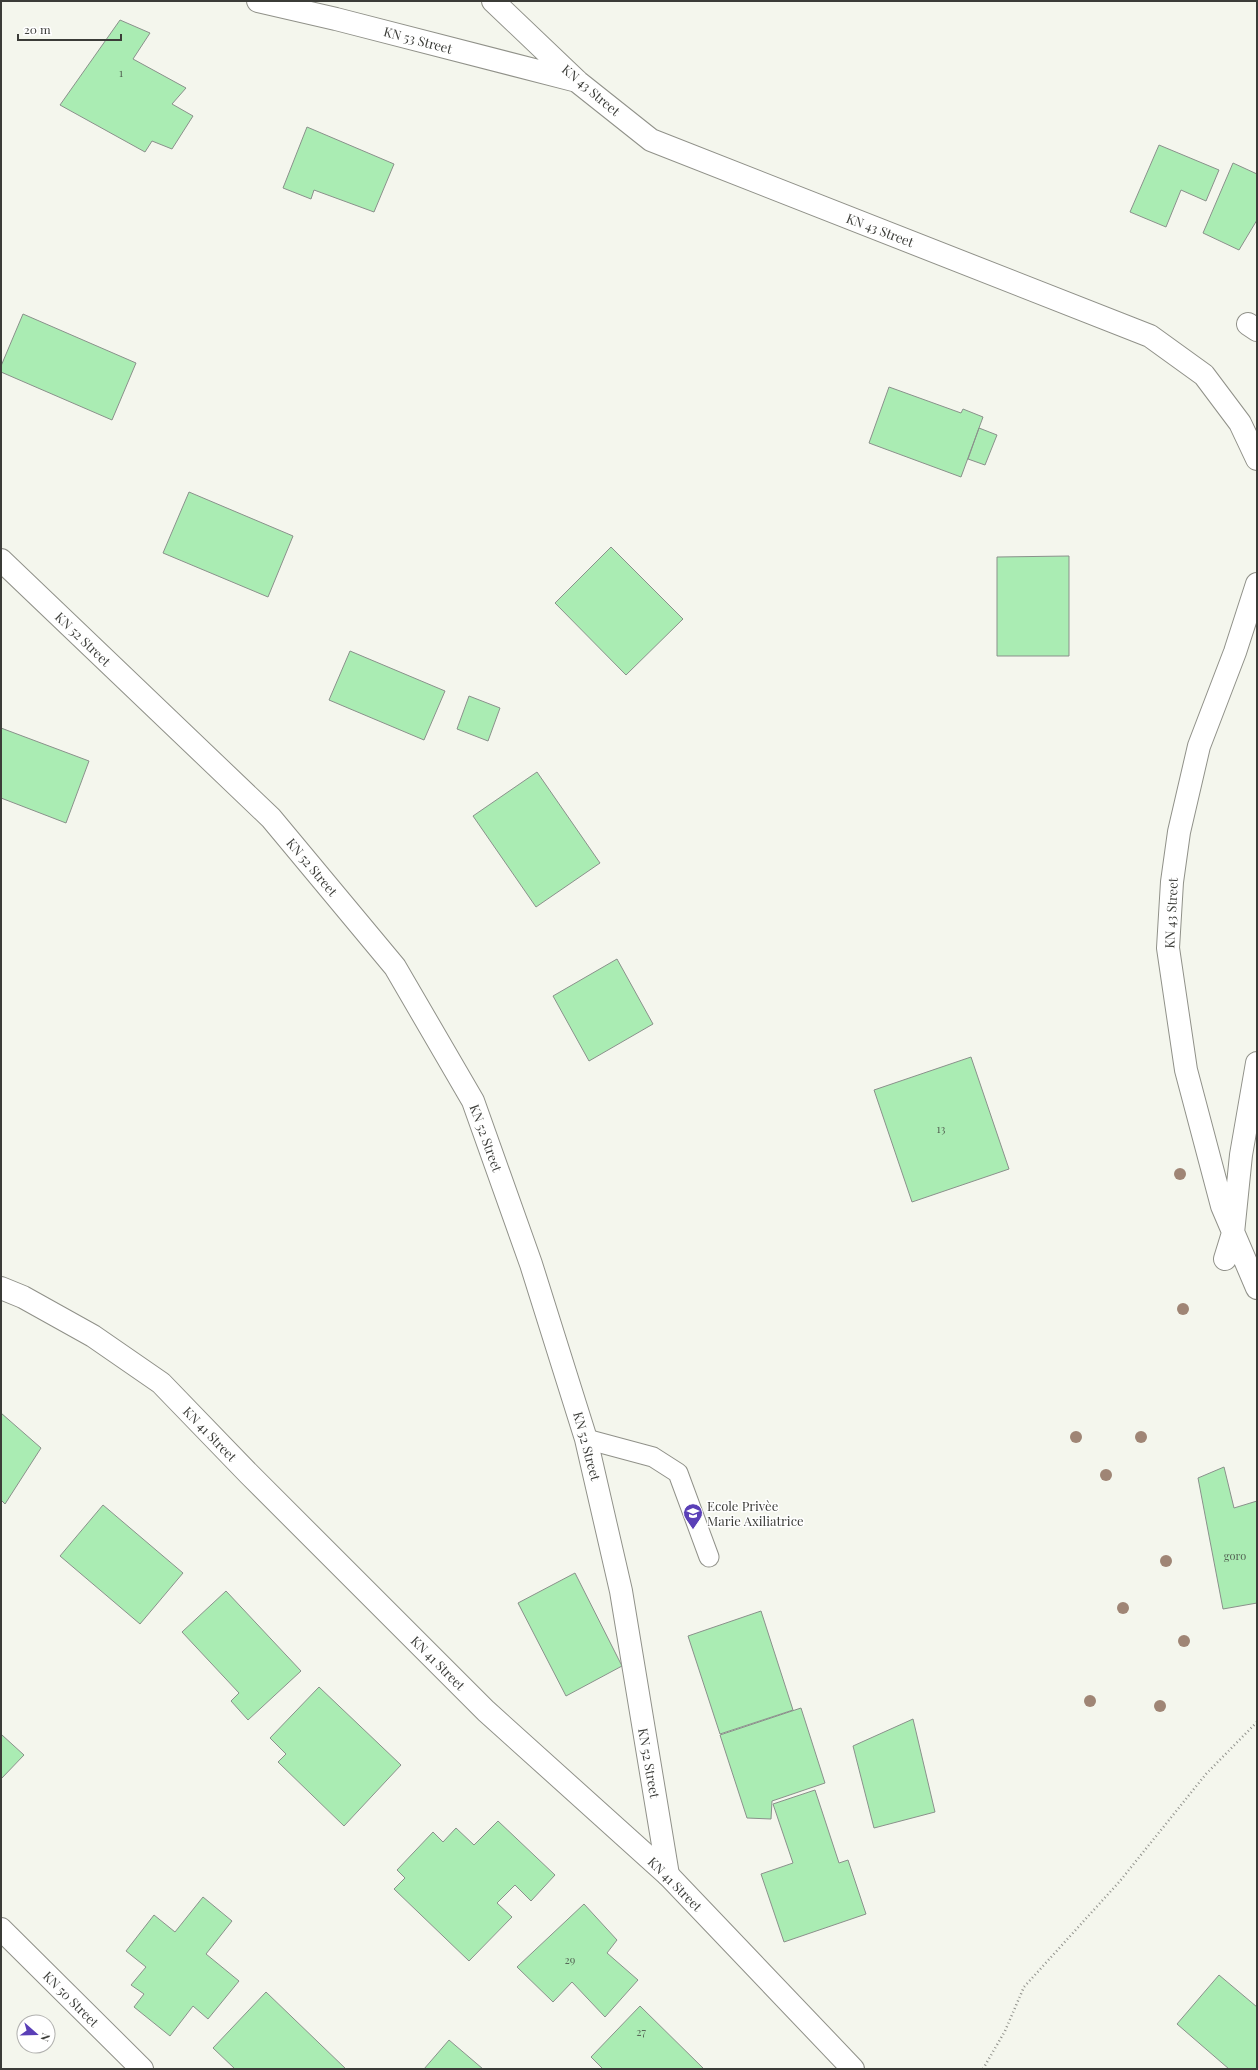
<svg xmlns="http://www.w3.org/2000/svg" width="1258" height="2070" font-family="'Playfair Display',serif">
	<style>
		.building { fill: #aaecb3; stroke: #8a918b }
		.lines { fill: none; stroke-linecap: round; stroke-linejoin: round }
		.service-casing { stroke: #909189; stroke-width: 21 }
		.minor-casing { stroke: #909189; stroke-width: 24 }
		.secondary-casing { stroke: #909189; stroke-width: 24 }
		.path { stroke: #91928c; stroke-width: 2.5; stroke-dasharray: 1 3; stroke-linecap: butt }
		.service { stroke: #fff; stroke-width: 19 }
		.minor { stroke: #fff; stroke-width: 22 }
		.secondary { stroke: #fff; stroke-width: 22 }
		.tree { fill: #9f8575 }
		.labels { text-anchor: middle; stroke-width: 3; stroke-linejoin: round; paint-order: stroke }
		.number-label { font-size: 11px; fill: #576857 }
		.street-label { font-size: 13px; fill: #3b3c38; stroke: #fff }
		.poi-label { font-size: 13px; fill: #3b3c38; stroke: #fff; text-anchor: start }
	</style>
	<rect width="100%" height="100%" fill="#f4f6ed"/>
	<!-- building -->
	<path class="building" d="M120 20 150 33 133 59 186 88 172 104 193 116 172 149 152 141 145 152 60 105Z
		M307 127 394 164 374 212 314 190 311 199 283 188Z
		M1159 145 1219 170 1206 201 1181 190 1166 227 1130 212Z
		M1233 163 1257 174V220L1239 250 1203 233Z
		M23 314 136 363 112 420 1 372V366Z
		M889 387 961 413 963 409 983 417 961 477 869 443Z
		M979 428 997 435 985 465 968 459Z
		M189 492 293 536 268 597 163 553Z
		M611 547 683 619 626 675 555 603Z
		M1069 556V656H997V557Z
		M350 651 445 691 424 740 329 700Z
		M469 696 500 708 488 741 457 729Z
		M1 728 89 761 66 823 1 798Z
		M537 772 600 863 536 907 473 816Z
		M617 959 653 1024 589 1061 553 996Z
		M971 1057 1009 1169 912 1202 874 1090Z
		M1 1413 41 1448 5 1504 1 1500Z
		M1224 1467 1234 1508 1257 1501V1603L1223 1609 1198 1478Z
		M103 1505 183 1573 140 1624 60 1556Z
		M575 1573 622 1666 566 1696 518 1603Z
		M226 1591 301 1671 248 1720 231 1701 239 1693 182 1632Z
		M761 1611 793 1710 720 1734 688 1636Z
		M319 1687 401 1765 344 1826 278 1762 286 1754 270 1738Z
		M801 1708 825 1783 772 1801 771 1819 747 1818 720 1735Z
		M913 1719 935 1812 874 1828 853 1746Z
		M2 1735 24 1755 1 1779V1736Z
		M815 1790 839 1863 848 1860 866 1914 784 1942 761 1874 793 1863 773 1804Z
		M498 1821 555 1875 531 1901 515 1885 497 1903 512 1917 469 1961 394 1889 405 1878 397 1870 433 1832 443 1842 456 1828 474 1845Z
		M203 1897 232 1921 206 1954 239 1981 208 2019 193 2006 170 2036 134 2007 144 1994 131 1985 146 1967 126 1951 154 1915 175 1932Z
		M584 1904 617 1940 607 1953 638 1980 605 2017 572 1982 553 2002 517 1967Z
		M1219 1975 1257 2007V2069H1229L1177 2024Z
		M266 1992 346 2069H235L213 2048Z
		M640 2006 704 2069H603L591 2057Z
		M449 2040 483 2069H424Z"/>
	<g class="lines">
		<defs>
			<path id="service" d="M586 1439 653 1457 678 1473 709 1557"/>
			<path id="minor" d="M258 1 336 19 577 81
				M493 1 578 82 651 140 1150 336 1204 375 1240 423 1257 459
				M1248 324 1257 330
				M1 560 271 818 395 967 473 1101 531 1264 586 1439 621 1591 668 1875
				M1257 584 1235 652 1199 746 1179 832 1172 882 1168 948 1186 1070 1222 1206 1257 1288
				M1225 1259 1233 1233 1241 1155 1257 1063
				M1 1929 142 2069"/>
			<path id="secondary" d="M1 1288 23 1297 93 1336 161 1383 249 1474 486 1711 668 1875 853 2069"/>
		</defs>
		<!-- service casing -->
		<use href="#service" class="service-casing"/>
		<!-- minor casing -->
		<use href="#minor" class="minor-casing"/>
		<!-- secondary casing -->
		<use href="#secondary" class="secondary-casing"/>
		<!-- path -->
		<path class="path" d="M983 2069 1005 2031 1024 1987 1120 1881 1206 1774 1257 1722"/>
		<!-- service -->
		<use href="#service" class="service"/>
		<!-- minor -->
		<use href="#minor" class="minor"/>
		<!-- secondary -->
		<use href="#secondary" class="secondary"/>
	</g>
	<!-- trees -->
	<g class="tree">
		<circle cx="1180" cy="1174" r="6"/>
		<circle cx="1183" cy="1309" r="6"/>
		<circle cx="1076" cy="1437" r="6"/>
		<circle cx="1141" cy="1437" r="6"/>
		<circle cx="1106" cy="1475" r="6"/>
		<circle cx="1166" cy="1561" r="6"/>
		<circle cx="1123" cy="1608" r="6"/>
		<circle cx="1184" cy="1641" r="6"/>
		<circle cx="1090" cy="1701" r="6"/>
		<circle cx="1160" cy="1706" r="6"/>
	</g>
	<!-- icons -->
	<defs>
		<symbol id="school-pin" viewBox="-11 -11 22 30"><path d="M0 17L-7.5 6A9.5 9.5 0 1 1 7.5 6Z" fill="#5a3fb7" stroke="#fff"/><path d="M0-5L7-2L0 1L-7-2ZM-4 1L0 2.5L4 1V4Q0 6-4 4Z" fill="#fff"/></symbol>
	</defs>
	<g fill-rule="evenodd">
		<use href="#school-pin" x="682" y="1502" width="22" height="30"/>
	</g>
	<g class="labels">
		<!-- number labels -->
		<g class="number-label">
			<text x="121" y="77">1</text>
			<text x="941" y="1133">13</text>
			<text x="1235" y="1560">goro</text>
			<text x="570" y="1964">29</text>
			<text x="641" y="2036">27</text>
		</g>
		<!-- street labels -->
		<g class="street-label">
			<text transform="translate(418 40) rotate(15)" y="5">KN 53 Street</text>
			<text transform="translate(591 90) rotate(40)" y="5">KN 43 Street</text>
			<text transform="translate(880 230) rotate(21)" y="5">KN 43 Street</text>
			<text transform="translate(83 639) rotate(44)" y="5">KN 52 Street</text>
			<text transform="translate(312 867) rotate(50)" y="5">KN 52 Street</text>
			<text transform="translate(1171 913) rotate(-87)" y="5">KN 43 Street</text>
			<text transform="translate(486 1138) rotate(70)" y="5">KN 52 Street</text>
			<text transform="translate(210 1434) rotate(46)" y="5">KN 41 Street</text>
			<text transform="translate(587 1446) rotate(75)" y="5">KN 52 Street</text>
			<text transform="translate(438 1663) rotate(45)" y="5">KN 41 Street</text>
			<text transform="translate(649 1763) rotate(80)" y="5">KN 52 Street</text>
			<text transform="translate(675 1884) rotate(45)" y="5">KN 41 Street</text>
			<text transform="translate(71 1999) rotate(45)" y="5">KN 50 Street</text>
		</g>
		<!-- poi labels -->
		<g class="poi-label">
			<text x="707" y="1511">Ecole Privèe<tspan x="707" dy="15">Marie Axiliatrice</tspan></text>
		</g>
	</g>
	<!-- border -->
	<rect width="1258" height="2070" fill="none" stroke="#3b3c38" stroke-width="4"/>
	<!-- north arrow -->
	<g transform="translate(36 2034) rotate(110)"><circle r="19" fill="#ffffff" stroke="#b1b1af"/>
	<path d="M0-3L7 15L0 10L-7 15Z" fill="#5a3fb7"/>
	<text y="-6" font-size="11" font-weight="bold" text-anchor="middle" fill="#3b3c38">N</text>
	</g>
	<!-- scale -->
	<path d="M18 34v6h103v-6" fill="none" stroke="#3b3c38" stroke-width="2"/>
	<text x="24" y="34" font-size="12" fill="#3b3c38" stroke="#ffffff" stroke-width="3" paint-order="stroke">20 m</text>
</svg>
